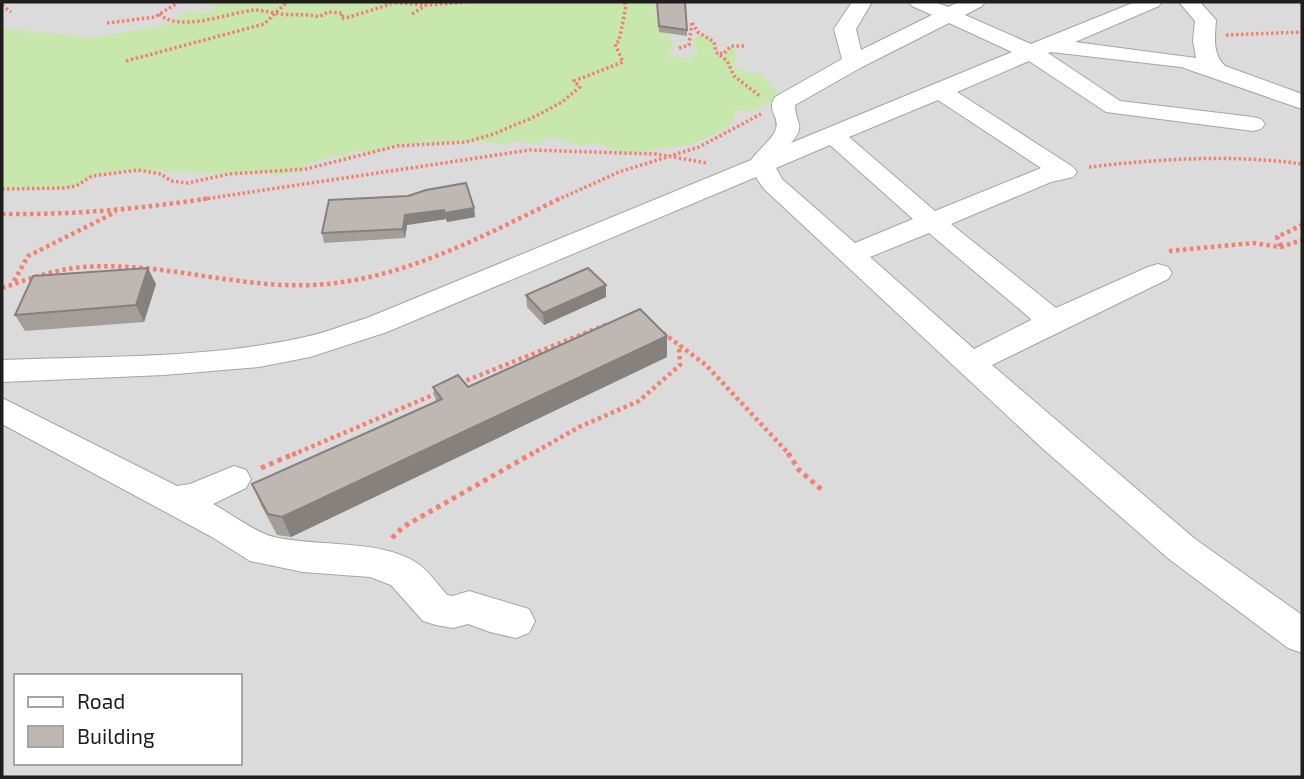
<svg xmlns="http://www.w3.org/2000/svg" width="1304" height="779" font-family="'Exo 2',sans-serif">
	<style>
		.residential { fill: #dcdbdb; fill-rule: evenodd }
		.grass { fill: #c8e7ad }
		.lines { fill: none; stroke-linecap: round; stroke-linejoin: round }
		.minor-casing { stroke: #a5a5a5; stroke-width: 2 }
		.path-far2 { stroke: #f38172; stroke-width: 3.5; stroke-dasharray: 2.5 2.5; stroke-linecap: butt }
		.path-far1 { stroke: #f38172; stroke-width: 4.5; stroke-dasharray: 3.5 3.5; stroke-linecap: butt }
		.path { stroke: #f38172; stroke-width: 5; stroke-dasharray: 4.5 4.5; stroke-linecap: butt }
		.minor { fill: #fff; fill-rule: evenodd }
		.wall { fill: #a49e99 }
		.shaded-wall { fill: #86817d }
		.building { fill: #bfb8b2; stroke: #86817d; stroke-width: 2 }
	</style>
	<rect width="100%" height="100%" fill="#efece5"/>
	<!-- residential -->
	<path class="residential" d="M2 2H1302V777H2ZM16 676H240V763H16Z"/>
	<!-- grass -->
	<path class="grass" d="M209 2H395L400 4 425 2 427 5 439 2H465H461L464 4 469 2H659L653 16 660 17 657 20H663L670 33 674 51H669V57L693 58 689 52 698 56 692 43 695 37 704 34 714 42 716 51 708 52 718 54 726 60 723 54 727 49 734 46 737 62 730 65 752 74 760 72C762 77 774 87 780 96L753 111 735 110 734 120C716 139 690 146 664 148 653 149 641 154 627 153 612 152 596 137 581 147L569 142V139L561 142 557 138 543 139 539 145 512 141 501 145C484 138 417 142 396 146 389 147 382 151 374 152 365 153 357 149 347 153L353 155 351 157 339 158 342 155C328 156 314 162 301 169L300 174 295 172 273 177V174L266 171 229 174 128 170 92 176 76 186 64 188 2 189V27L31 31 29 34 41 32 89 38 156 27 171 23 187 11 209 13 216 7 206 5Z"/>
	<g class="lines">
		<defs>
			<path id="minor" d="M852 2H872L856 29 861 50 932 15 912 6 909 2H935L948 7 959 2H985L982 6 965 15 1031 44 1135 2H1162L1159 6 1075 42 1196 58 1193 41 1195 21 1179 2H1200L1216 20C1215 37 1212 53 1225 66L1302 94V109L1181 67 1051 52 1048 53 1120 101 1253 117 1261 119 1265 124 1261 129 1253 131 1106 112 1029 61 957 92 1073 167 1077 172 1073 177 1051 182 951 224 1056 308 1148 267 1158 264 1168 267 1172 273 1168 279 992 365 1195 539 1302 615V653L1288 648 1169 559 1042 448 763 188 756 177 387 332 310 357 259 367 164 375 2 382V360C102 356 207 359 305 337 326 333 346 324 367 318L751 160C758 150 772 140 776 129 780 117 766 110 775 97L842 59 834 29ZM949 23 1012 52 791 143C807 124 795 124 795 105L862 67ZM938 100 1041 168 935 211 849 137ZM830 145 913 219 855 243 782 179 776 168ZM929 233 1031 319V320L974 349 870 257Z
				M2 398 177 486 190 484 234 466 246 470 251 479 246 488 213 504C230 513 256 533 274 537 317 547 381 539 417 563 428 570 438 585 447 595L453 596 469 591 529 609 535 621 529 633 516 638 490 632 468 624 453 628 436 625 423 621 391 585 370 577 303 572 250 561 212 537 2 424Z"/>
		</defs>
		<!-- minor casing -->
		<use href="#minor" class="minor-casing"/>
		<!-- path-far2 -->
		<path class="path-far2" d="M385 2 427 5 467 2
			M2 5 11 12
			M159 14C181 33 227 13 254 10 263 10 272 13 281 14 295 16 305 13 319 17L328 12 343 13 341 18H346L391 4
			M412 14 426 5
			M107 23 155 17 179 2
			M692 23 698 32 714 42 716 52 727 61 734 76 761 97
			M1226 35 1302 32
			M679 48 689 45 692 22
			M720 53 723 54 731 46H746
			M126 61 264 24 287 2
			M1089 167C1160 159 1231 154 1302 164
			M2 189 64 188 76 186 92 176 138 170 161 174 171 181 188 183 229 174 306 169 397 146 466 142 494 134 536 116 562 102 580 87 574 81 623 62 615 44 619 41 626 6 624 2
			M198 200 530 150 656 154 707 163
			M557 200 619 172 699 147 761 114"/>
		<!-- path-far1 -->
		<path class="path-far1" d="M2 214C72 215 140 209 210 198
			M1281 246 1277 237 1302 225
			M1169 251 1253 243 1281 247 1302 240
			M14 281 28 256 116 212
			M2 288C29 279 55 269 84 267 166 261 246 292 327 284 410 276 487 234 561 198
			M663 333 706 365 790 455
			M460 383 608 324
			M292 455 440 392
			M530 455 579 427 639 401 680 365 679 345"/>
		<!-- path -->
		<path class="path" d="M788 453 799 470 822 490
			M261 468 296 453
			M392 538 403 527 533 453"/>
		<!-- minor -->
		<use href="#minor" class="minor"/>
	</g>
	<!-- wall -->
	<path class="wall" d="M657 2 687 30V36L659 32Z
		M474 208 475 217 447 222 446 219 407 225 405 238 324 243 322 233Z
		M156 284 144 322 25 331 15 315Z
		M606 285V297L544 325 527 307 526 295Z
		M667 336V357L291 537 277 535 261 505 252 484 436 402 433 387H468Z"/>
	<!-- shaded-wall -->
	<path class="shaded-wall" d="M474 208 475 217 447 222 445 213Z
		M444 210 446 219 407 225 405 238 403 229 405 215Z
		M148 268 156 284 144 322 136 305Z
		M606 285V297L544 325 543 313Z
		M667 336V357L291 537 282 517Z"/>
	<!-- building -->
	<path class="building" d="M657 2H685L687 30 659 26Z
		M466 183 474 208 445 213 444 210 405 215 403 229 322 233 329 200 408 196 426 190Z
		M148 268 136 305 15 315 33 276Z
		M588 268 606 285 543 313 526 295Z
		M640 309 667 336 282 517 268 514 252 484 442 399 433 387 458 375 468 387Z"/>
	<!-- border -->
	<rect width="1304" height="779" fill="none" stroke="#1e1e1e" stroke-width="7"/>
	<!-- legend -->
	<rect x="14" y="674" width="228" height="91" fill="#ffffff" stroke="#a5a5a5" stroke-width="2"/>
	<rect x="28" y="697" width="35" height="10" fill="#ffffff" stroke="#a5a5a5" stroke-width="2"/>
	<text x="77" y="709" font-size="21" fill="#1e1e1e">Road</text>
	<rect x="28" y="726" width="35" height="21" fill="#bfb8b2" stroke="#a5a5a5" stroke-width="2"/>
	<text x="77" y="744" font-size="21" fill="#1e1e1e">Building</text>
</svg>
